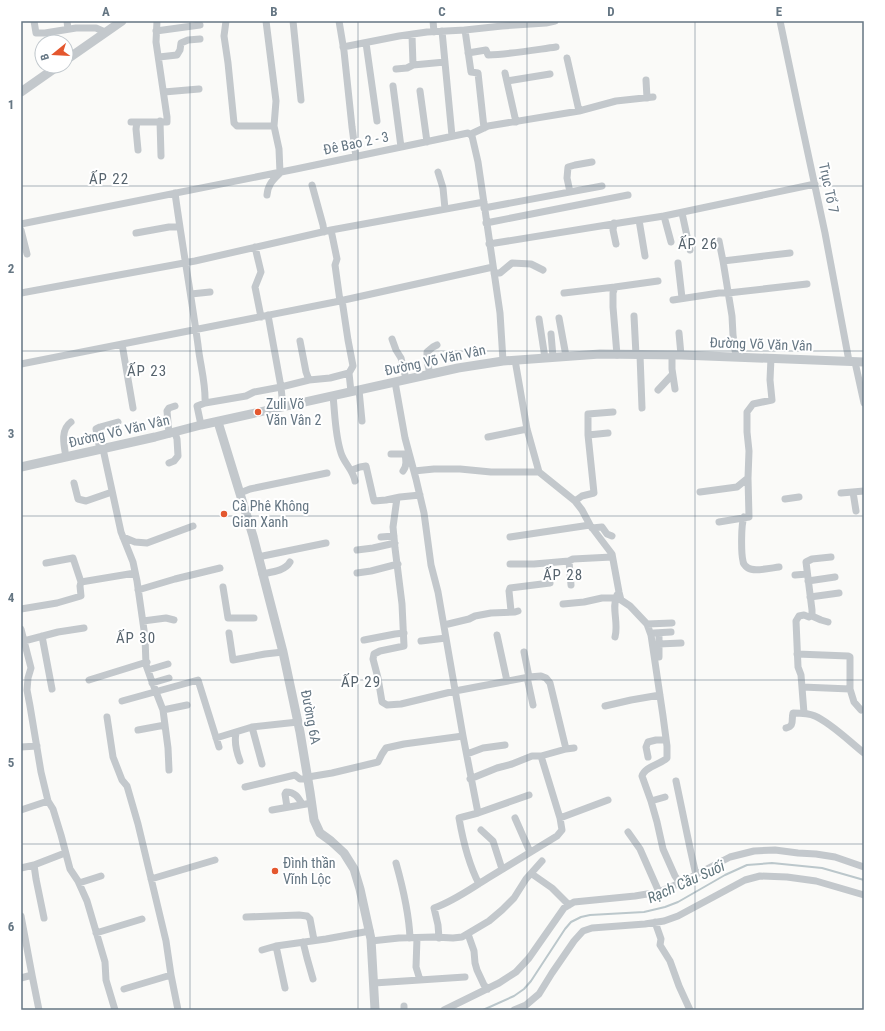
<svg xmlns="http://www.w3.org/2000/svg" width="885" height="1031" font-family="'Roboto Condensed',sans-serif">
	<style>
		.lines { fill: none; stroke-linecap: round; stroke-linejoin: round }
		.stream { stroke: #bbc7cb; stroke-width: 2 }
		.minor { stroke: #c3c8cc; stroke-width: 7 }
		.tertiary { stroke: #c3c8cc; stroke-width: 9 }
		.grid { fill: none; stroke: #657683; stroke-width: 1; stroke-opacity: 0.55 }
		.poi-dot { fill: #e4572e; stroke: #fff; stroke-width: 1.5 }
		.labels { text-anchor: middle; stroke-width: 4; stroke-linejoin: round; paint-order: stroke }
		.street-label { font-size: 14px; fill: #657683; stroke: #fff }
		.poi-label { font-size: 14px; fill: #657683; stroke: #fff; text-anchor: start }
		.neighbourhood-label { font-size: 15px; letter-spacing: 1px; fill: #57646e; stroke: #fff }
		.water-label { font-size: 15px; font-style: italic; fill: #60757c; stroke: #fff }
		.neatline { fill: none; stroke: #657683; stroke-width: 1.5 }
		.grid-label { font-size: 13px; text-anchor: middle; font-weight: bold; fill: #657683 }
	</style>
	<rect width="100%" height="100%" fill="#fafaf8"/>
	<g class="lines">
		<!-- stream -->
		<path class="stream" d="M483 1010 514 996 524 989 531 981 565 929 571 922 581 917 590 915 644 912 665 907 678 902 725 875 747 865 772 863 822 868 864 880"/>
		<!-- minor -->
		<path class="minor" d="M34 21 36 33H45L76 28H96L105 32
			M67 21 68 29
			M226 21 224 36 228 63 234 123 237 126H274
			M266 21 276 101 274 126 279 149 280 173C273 180 268 184 267 195
			M293 21 301 100
			M339 21 344 51 352 127 356 157
			M433 21 434 32
			M780 21 798 107 825 233 849 361
			M465 30 471 72 478 73 484 128
			M156 31 200 25
			M442 31 452 136
			M412 35 413 65
			M366 43 377 121
			M343 47 399 36 427 32 465 30 502 26 546 23 555 21
			M468 53 486 50 488 55C511 54 534 50 556 47
			M159 57 177 55 180 50 181 43 188 40 200 39
			M567 58 579 111
			M396 69 407 68 413 65 445 62
			M505 73 516 122
			M646 80 647 98
			M507 81 550 74
			M393 86 401 147
			M420 91 427 142
			M164 92 199 89
			M160 121 161 156
			M131 122H167V117L156 42 157 21
			M137 122 136 129 138 150
			M471 134 488 126 579 111 616 101 653 97
			M438 172 443 188 445 209
			M312 185 323 225 324 232
			M570 192 567 178 568 167 575 165 592 162
			M175 193C182 244 191 294 198 345 200 365 206 383 205 403L197 406 201 425
			M484 208 602 186
			M682 213 690 250
			M664 216 671 242
			M639 220 645 256
			M486 223 628 195
			M614 223 613 230 616 244
			M21 224 296 169 468 133 472 136 478 162 500 313 503 361
			M21 230 27 254
			M331 230 337 259 335 265 340 301
			M136 233 169 227H180
			M719 241 723 261
			M489 244 619 223 664 216 815 184
			M255 247 261 272 255 287 261 317
			M678 263 682 298
			M494 273H500L512 263 531 264 543 270
			M21 293 195 261 331 230 484 202
			M564 293 615 287
			M191 294 210 292
			M342 300 348 340 353 366 349 373 351 392
			M673 300 719 293H728L807 284
			M268 315 281 387 309 380 330 378 349 373
			M634 316 636 355
			M559 318 566 356
			M539 319 545 358
			M679 333 681 355
			M551 334 553 357
			M392 339 396 350 401 358 406 379
			M300 341 306 372 309 380
			M122 344 133 408
			M617 355 613 307V293L615 287 658 281
			M640 355 642 408
			M672 355V369L675 389
			M736 357 733 335 732 316 723 261 790 253
			M515 360 527 429 539 472 575 501 582 510 590 525 612 554 619 592 621 600 630 606 647 624 651 635 663 716 667 746V758C660 765 645 766 642 776L651 801 657 822 663 849 675 876 680 883
			M855 362 864 403
			M21 364 335 302 493 267
			M430 374 427 361V352L433 347 437 345
			M395 382 405 438 416 479 424 513 431 565 438 592 463 736 478 813 459 818C463 841 468 863 479 884
			M359 390 362 421
			M658 390 672 375
			M333 396C335 414 335 435 341 453 344 463 353 470 355 481
			M205 403 246 396 254 392 281 387 283 407
			M169 434 167 411 169 408 175 406
			M588 435 608 433
			M488 437 527 429
			M103 449 121 532 133 562 137 581 145 637 146 665 151 679 163 710 168 748 169 770
			M100 450 96 429 100 427 118 422
			M391 454H405L409 453
			M66 457C64 445 60 430 71 422
			M169 463 174 461 178 456 177 439 175 433
			M352 470 360 467 366 466 374 501 386 500 400 497 420 495
			M403 471C407 466 406 460 405 454
			M414 471 434 469H460L491 472H539
			M74 483 78 499 86 501 112 492
			M700 492 737 487 748 478 749 451 747 432V412L753 404 772 400 770 380 771 358
			M853 492 856 511
			M240 493 250 489 327 473
			M841 493 864 491
			M397 498 393 527 395 548 402 604 404 646 380 651 374 654 373 659 378 678 382 702 387 705 401 704 455 691 529 677 541 676 546 678 550 683 566 749
			M785 499 799 497
			M575 501 582 496 594 493 588 435V414L613 412
			M744 517C741 524 741 553 743 561 743 564 745 566 748 568 754 572 771 568 779 567
			M719 522 749 517 748 478
			M592 528 602 527 607 534 612 536
			M123 537 135 542 147 543 193 526
			M381 537 394 536
			M510 537 590 525
			M357 550 373 548 395 543
			M258 557 326 543
			M569 561 571 585
			M510 564H534L569 561 573 559 612 557
			M357 573 371 571 398 564
			M262 574C272 572 285 571 290 562
			M795 575 807 574
			M808 581 835 577
			M81 582 135 573
			M223 587 228 618H254
			M138 590 175 579 220 568
			M810 597 839 593
			M563 604 584 602 602 598H615
			M21 609 57 603 81 596 80 586 81 582 73 558 46 563
			M511 611 509 591 510 588 550 583
			M812 616V610L806 562 812 559 831 557
			M143 621 166 618 174 620
			M647 624 672 623
			M444 625 469 619 475 616 491 613 515 612 518 611
			M21 629 31 668 28 678 27 690 30 706 41 772 48 801 53 809 61 835 70 869 78 881 87 901 105 962 106 980 115 1010
			M229 633 233 660 265 654 283 652
			M654 633 671 632
			M659 633V657
			M497 635 507 681
			M42 636 52 689
			M615 637C619 623 611 608 617 595
			M364 640 395 634 404 633
			M24 641 58 632 84 628
			M421 641 446 638
			M659 644 681 643
			M524 652 529 677
			M797 654 848 656 850 657V689L854 702 861 710
			M148 670 168 664
			M527 677 533 705
			M89 680 147 662
			M152 683 169 678
			M802 687 850 689
			M122 701 198 680 219 747
			M605 706 631 700 660 695
			M163 710 187 705
			M804 713 801 675 798 667 796 621 799 616 804 615 809 617 812 616 821 620 828 622
			M107 717 113 757 122 780 127 786 138 824 166 941 171 975 124 989
			M252 727 262 764
			M786 728C795 726 791 720 793 713 800 713 809 713 815 716 831 723 850 742 864 753
			M138 730 165 725
			M236 733C234 743 236 751 240 761
			M216 738 252 727 298 722
			M21 747 37 746
			M467 754 483 748 505 745
			M648 757 646 747 648 742 656 740H666
			M308 777 332 773 378 762 382 754 386 748 404 744 463 736
			M470 779 497 768 512 764 532 756H541L566 749 574 748
			M676 781 690 848 696 875
			M245 787 295 775 300 779H308
			M651 801 665 797
			M287 807 285 794 286 792C295 792 298 797 302 804
			M21 810 48 801
			M272 810 312 803
			M478 813 529 795
			M515 818 530 852
			M560 818 608 800
			M481 830 493 841 502 869
			M628 832 640 849 659 892
			M396 863C403 888 409 912 410 938
			M21 868 34 865
			M532 874 552 888 569 905
			M151 879 215 860
			M79 883 101 876
			M21 916 32 975
			M246 917 299 915 307 916 310 919 314 940
			M44 918 36 879 34 865 65 853
			M655 922 661 939 660 945 670 961 679 986 690 1010
			M96 933 142 919
			M468 934 474 951 475 963 477 970 484 985 488 989
			M417 938 416 967 420 980
			M439 938 438 925 434 908C454 901 470 889 488 878 511 864 534 850 557 836L562 830 560 818 541 756
			M371 941 399 938 434 937 453 938 462 937 489 921 502 910 514 898 526 879 542 861
			M303 942 307 958 313 979
			M276 946 285 988
			M262 950 276 946 326 939 370 931
			M171 975 178 1010
			M21 978 32 975 39 1010
			M374 983 465 977
			M404 1006V1010
			M444 1010 499 983 516 972 529 958 564 908 574 902 635 896 659 892 680 883 730 857 754 851 775 850 798 853 816 854 835 857 864 867
			M514 1010 526 1005 539 994 552 973 574 941 583 931 592 928 645 924 664 921 678 916 745 880 760 876 787 877 816 881 864 895"/>
		<!-- tertiary -->
		<path class="tertiary" d="M66 60 122 21
			M21 92 58 66
			M218 422 253 536 283 652 300 732 310 792 314 820 320 833 331 841 344 853 354 869 360 889 371 939 375 1010
			M21 467 155 437 201 425 458 368 503 361 600 354 681 355 864 362"/>
	</g>
	<!-- grid -->
	<path class="grid" d="M190 21V1010M358 21V1010M527 21V1010M695 21V1010M21 186H864M21 351H864M21 516H864M21 680H864M21 844H864"/>
	<!-- markers -->
	<g class="poi-dot">
		<circle cx="258" cy="412" r="4"/>
		<circle cx="224" cy="514" r="4"/>
		<circle cx="275" cy="871" r="4"/>
	</g>
	<g class="labels">
		<!-- street labels -->
		<g class="street-label">
			<text transform="translate(356 143) rotate(-12)" y="5">Đê Bao 2 - 3</text>
			<text transform="translate(829 188) rotate(78)" y="5">Trục Tổ 7</text>
			<text transform="translate(761 344) rotate(2)" y="5">Đường Võ Văn Vân</text>
			<text transform="translate(435 360) rotate(-12)" y="5">Đường Võ Văn Vân</text>
			<text transform="translate(119 431) rotate(-13)" y="5">Đường Võ Văn Vân</text>
			<text transform="translate(311 717) rotate(79)" y="5">Đường 6A</text>
		</g>
		<!-- poi labels -->
		<g class="poi-label">
			<text x="266" y="409">Zuli Võ<tspan x="266" dy="16">Văn Vân 2</tspan></text>
			<text x="232" y="511">Cà Phê Không<tspan x="232" dy="16">Gian Xanh</tspan></text>
			<text x="283" y="868">Đình thần<tspan x="283" dy="16">Vĩnh Lộc</tspan></text>
		</g>
		<!-- neighbourhood labels -->
		<g class="neighbourhood-label">
			<text x="109" y="184">ẤP 22</text>
			<text x="698" y="249">ẤP 26</text>
			<text x="147" y="376">ẤP 23</text>
			<text x="563" y="580">ẤP 28</text>
			<text x="136" y="643">ẤP 30</text>
			<text x="361" y="687">ẤP 29</text>
		</g>
		<!-- water labels -->
		<g class="water-label">
			<text transform="translate(686 882) rotate(-24)" y="5">Rạch Cầu Suối</text>
		</g>
	</g>
	<!-- border -->
	<rect width="885" height="1031" fill="none" stroke="#ffffff" stroke-width="44"/>
	<!-- north arrow -->
	<g transform="translate(54 54) rotate(252)"><circle r="19" fill="#ffffff" stroke="#c1c8cd"/>
	<path d="M0-3L7 15L0 10L-7 15Z" fill="#e4572e"/>
	<text y="-6" font-size="11" font-weight="bold" text-anchor="middle" fill="#657683">B</text>
	</g>
	<rect x="22" y="22" width="841" height="987" class="neatline"/>
	<g class="grid-label">
		<text x="106" y="16">A</text>
		<text x="274" y="16">B</text>
		<text x="442" y="16">C</text>
		<text x="611" y="16">D</text>
		<text x="779" y="16">E</text>
		<text x="11" y="109">1</text>
		<text x="11" y="273">2</text>
		<text x="11" y="438">3</text>
		<text x="11" y="602">4</text>
		<text x="11" y="767">5</text>
		<text x="11" y="931">6</text>
	</g>
</svg>
